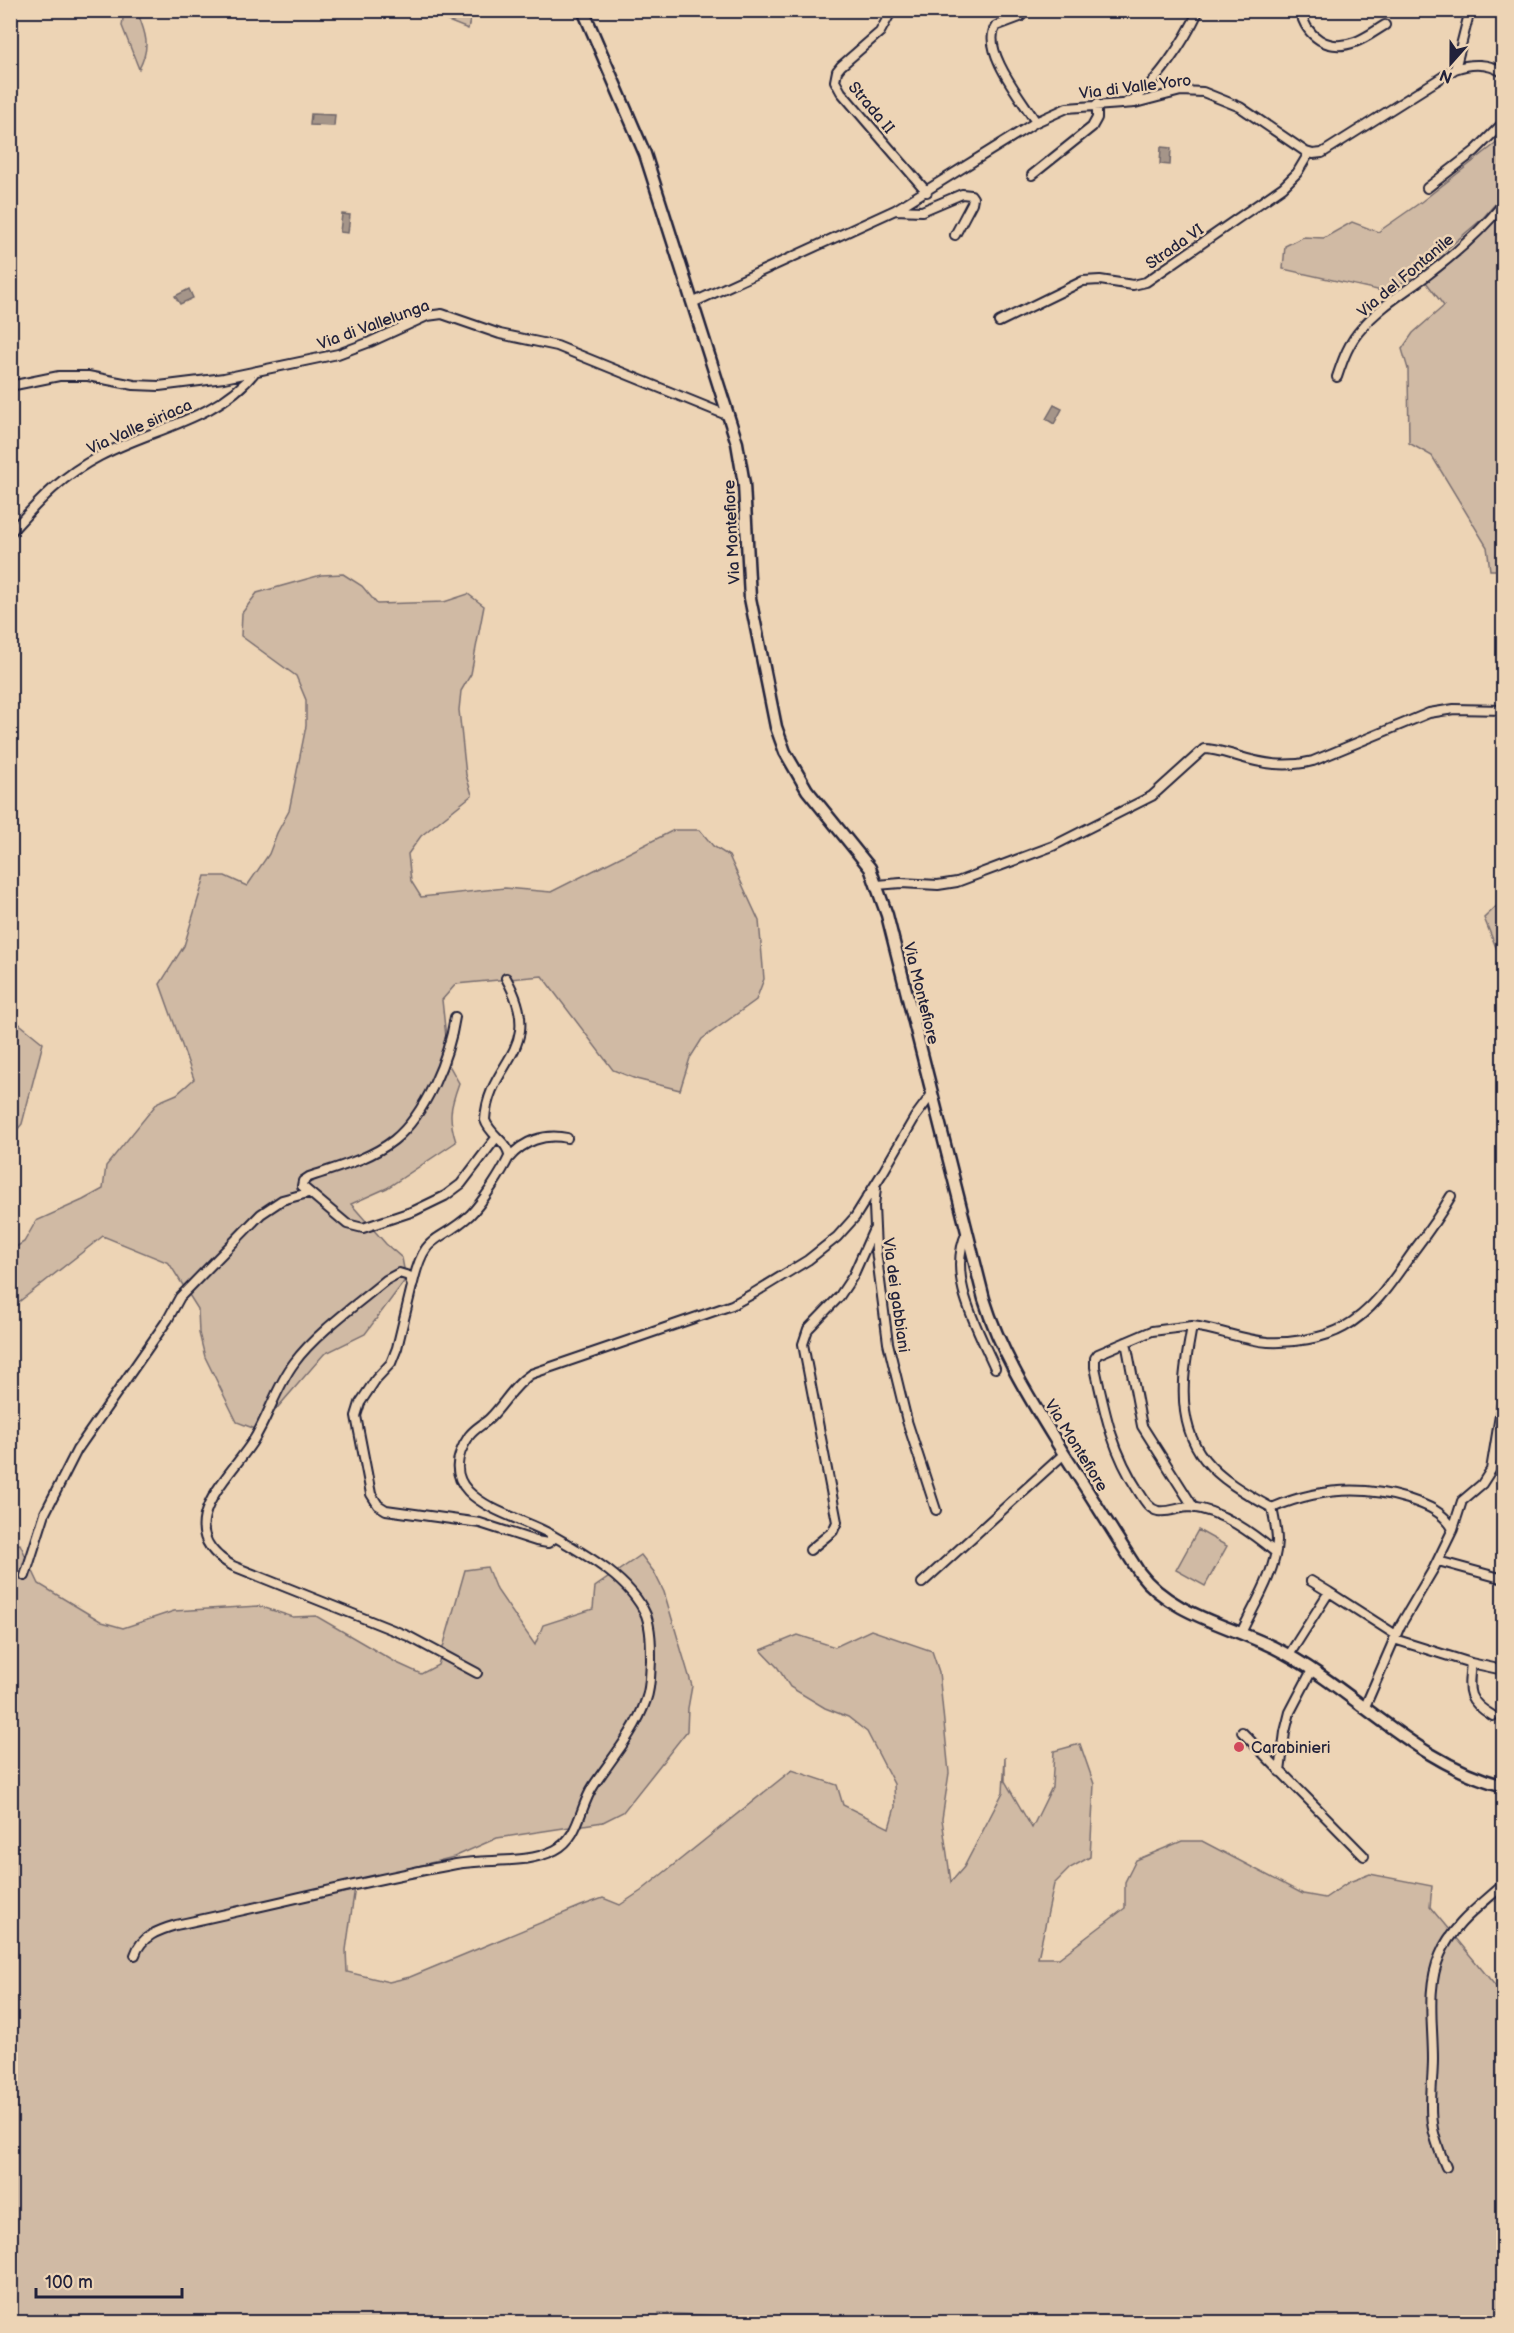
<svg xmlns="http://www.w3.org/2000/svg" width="1514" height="2333" font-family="'Balsamiq Sans',sans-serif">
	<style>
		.green { fill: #d0baa4; stroke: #796e70; stroke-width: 1.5 }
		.water { fill: #a59589; stroke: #71676a; stroke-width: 1.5 }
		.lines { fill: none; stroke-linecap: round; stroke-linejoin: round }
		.minor-casing { stroke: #22223b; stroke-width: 12 }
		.secondary-casing { stroke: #22223b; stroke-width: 15 }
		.minor { stroke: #edd4b5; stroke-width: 8 }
		.secondary { stroke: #edd4b5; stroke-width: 10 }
		.poi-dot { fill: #d1495b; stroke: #edd4b5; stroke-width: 2 }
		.labels { text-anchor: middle; stroke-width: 5; stroke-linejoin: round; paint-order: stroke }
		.street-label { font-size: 16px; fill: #22223b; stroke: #edd4b5 }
		.poi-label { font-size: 16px; fill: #22223b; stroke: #edd4b5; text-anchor: start }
	</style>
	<rect width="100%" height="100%" fill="#edd4b5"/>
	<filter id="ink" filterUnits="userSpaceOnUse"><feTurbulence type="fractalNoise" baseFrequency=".0167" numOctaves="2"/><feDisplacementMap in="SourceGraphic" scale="12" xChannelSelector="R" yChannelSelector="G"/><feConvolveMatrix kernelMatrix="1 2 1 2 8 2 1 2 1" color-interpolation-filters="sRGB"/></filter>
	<g filter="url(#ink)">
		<!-- green -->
		<path class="green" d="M124 11H137C146 34 151 46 139 69L122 26Z
			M423 11H472L468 29Z
			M1503 138V195L1482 219 1413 278 1382 291 1283 269 1285 246 1303 237 1324 238 1352 222 1378 232 1421 202Z
			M1503 209V570H1490L1487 547 1432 456 1409 443 1408 369 1402 349 1413 333 1444 306 1426 282 1461 252Z
			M343 574 362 586 377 604 444 602 468 594 484 606 471 674 461 691 459 710 466 775 472 795 421 836 408 854 411 881 421 897 505 888 551 892 674 830H700L713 846 729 856 759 921 764 979 756 1000 702 1039 690 1058 680 1090 636 1079 613 1070 542 976 456 984 442 1000 449 1065 459 1083C450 1108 448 1117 456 1142L387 1188 351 1204 386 1244 402 1258 406 1279 365 1334 324 1354 258 1430 237 1422 205 1357 199 1333 198 1309 169 1263 103 1236 11 1308V1250L24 1242 36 1221 83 1200 103 1189 106 1166 158 1102 177 1094 194 1079 160 984 184 946 205 876H225L247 886 269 854 277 833 289 811 306 726V700L296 676 241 636 242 613 257 593 321 575Z
			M1503 900V959L1500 957 1484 918Z
			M11 1017 43 1043 22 1124 11 1137Z
			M1198 1530 1227 1546 1205 1586 1176 1570Z
			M20 1544 39 1584 102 1622 123 1628 174 1611 259 1606 293 1617 316 1616 397 1663 421 1674 438 1665 465 1570 487 1567 495 1587 535 1645 543 1625 593 1609 595 1587 641 1555 654 1572 664 1592 692 1686 688 1708 687 1731 623 1812 603 1822 497 1838 454 1857 378 1876 355 1887 346 1950 347 1972 389 1982 410 1977 581 1906 603 1898 620 1905 641 1891 792 1770 837 1785 843 1805 889 1828 895 1807 894 1784 867 1732 848 1717 825 1708 790 1687 778 1668 761 1650 798 1635 835 1647 871 1630 932 1651 939 1672 949 1773 942 1819 951 1882 964 1867 1003 1792 1005 1757V1781L1032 1828 1052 1787 1054 1751 1080 1744 1094 1784 1090 1857 1070 1868 1054 1884 1038 1958H1059L1125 1908V1882L1136 1860 1182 1841H1202L1303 1894 1325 1898 1349 1882 1370 1874 1432 1886 1430 1907 1503 1995V2322H800L797 2320 659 2313 660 2322H11L10 1545Z"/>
		<!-- water -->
		<path class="water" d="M311 114 335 115 334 126 310 125Z
			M1161 147 1171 148 1170 165 1160 164Z
			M342 214 350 215 348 233 340 232Z
			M189 289 193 298 180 304 175 296Z
			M1054 405 1062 409 1054 424 1046 419Z"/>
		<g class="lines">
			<defs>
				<path id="minor" d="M892 10 880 32 841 66 837 71 835 81 841 92 927 192
					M1026 10 1020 17 996 26C980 49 1023 101 1036 122
					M1300 10C1306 37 1328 52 1355 42 1366 38 1375 31 1385 25
					M1455 69C1471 63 1489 63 1504 73
					M1127 102C1154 90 1186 38 1199 10
					M1032 175 1092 127 1097 118V104
					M1427 188 1475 151 1504 122
					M895 210 922 211 962 194 971 195 973 198 972 203 955 235
					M692 303 895 210 1036 122 1067 108 1135 103 1181 91 1203 92 1240 107 1306 152 1313 154 1322 153 1455 69 1470 10
					M999 322 1083 281 1100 280 1133 285 1146 282 1283 187 1297 173 1309 153
					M1337 377C1343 359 1349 342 1362 328 1379 307 1405 292 1426 276 1454 255 1482 230 1504 203
					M10 386 59 376H88L134 385 159 386 224 378 338 354 370 342 427 316 442 314 500 334 557 346 729 416
					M10 533C39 501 61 476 100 456 151 429 218 419 255 372
					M877 885 901 883 938 885 957 882 1053 846 1152 796 1204 749C1215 749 1226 753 1237 756 1263 764 1286 768 1313 761L1429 713 1454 709 1504 710
					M455 1017C449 1057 426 1114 394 1140 370 1159 338 1167 309 1177L303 1181 302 1186 347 1224 363 1228 414 1211 445 1196 461 1184 496 1138
					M509 1158C523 1141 545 1133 567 1138
					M882 1174 915 1117 932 1094
					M876 1188 874 1206 876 1250 888 1343 907 1421 936 1510
					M967 1232C946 1276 977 1327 995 1368
					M413 1283C425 1231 437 1245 470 1215 482 1203 502 1172 509 1157 510 1143 490 1136 485 1120 488 1060 547 1051 506 978
					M1192 1326C1218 1329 1242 1340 1268 1342 1292 1343 1323 1339 1344 1327 1375 1310 1395 1277 1415 1249 1428 1232 1440 1215 1451 1196
					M1126 1342 1142 1426 1194 1508
					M1272 1508C1316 1489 1362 1485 1408 1499 1426 1505 1443 1511 1453 1529L1434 1568 1400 1626 1364 1709
					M1453 1529 1462 1501 1482 1484 1491 1470 1504 1391
					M810 1550 833 1531 837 1522 803 1344 808 1329 839 1297 853 1276 873 1231
					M1438 1561 1504 1579
					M25 1576 45 1513 77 1450 168 1319 180 1297 261 1214 282 1200 308 1193
					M1311 1581 1329 1592
					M922 1583 1064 1454
					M1241 1633C1254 1605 1276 1572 1277 1541 1277 1530 1274 1518 1272 1508 1214 1477 1180 1452 1184 1381 1185 1363 1189 1344 1192 1326L1152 1331 1098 1354 1095 1358V1367C1105 1414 1112 1451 1139 1492 1144 1500 1149 1509 1158 1511 1169 1513 1179 1507 1190 1507 1221 1510 1252 1533 1275 1552
					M1394 1639 1471 1663C1468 1692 1466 1700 1493 1716
					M1289 1655 1329 1592 1396 1635
					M1471 1663 1503 1670
					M477 1673 408 1636 233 1566C167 1529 229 1479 253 1441 269 1416 276 1387 294 1363 315 1334 357 1304 386 1280L399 1273 409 1276 412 1286 397 1348 391 1363 376 1379 360 1403 356 1416 371 1494 378 1505 386 1510 480 1523 536 1541 548 1543 552 1540 550 1534C513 1513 427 1499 469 1436 475 1428 484 1424 490 1418 505 1403 513 1386 531 1374L732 1305 754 1293 808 1260 837 1237 855 1217 883 1172
					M1242 1732 1364 1856
					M1280 1772 1285 1732 1290 1712 1312 1670
					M135 1955C141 1936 159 1930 176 1925 270 1905 363 1881 456 1864 488 1858 525 1865 555 1850 580 1837 579 1807 594 1785 612 1758 635 1732 646 1700 651 1687 650 1674 651 1660 651 1645 651 1629 646 1615 630 1578 583 1553 550 1534
					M1446 2167C1440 2153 1434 2138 1432 2123 1429 2103 1433 2080 1433 2059 1433 2024 1426 1988 1440 1955 1452 1925 1481 1905 1504 1884"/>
				<path id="secondary" d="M583 10 645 154 737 443 744 484 750 598 776 727 785 752 807 790 870 868 887 915 984 1299C1001 1354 1032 1402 1062 1451 1088 1491 1113 1532 1139 1572 1170 1614 1228 1625 1273 1647 1354 1687 1413 1763 1504 1786"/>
			</defs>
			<!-- minor casing -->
			<use href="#minor" class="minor-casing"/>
			<!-- secondary casing -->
			<use href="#secondary" class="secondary-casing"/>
			<!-- minor -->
			<use href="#minor" class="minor"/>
			<!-- secondary -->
			<use href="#secondary" class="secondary"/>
		</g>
	</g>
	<!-- markers -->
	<circle class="poi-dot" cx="1239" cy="1747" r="6"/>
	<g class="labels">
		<!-- street labels -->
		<g class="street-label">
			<text transform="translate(1135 86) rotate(-7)" y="6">Via di Valle Yoro</text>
			<text transform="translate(872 107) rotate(50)" y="6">Strada II</text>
			<text transform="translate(1174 246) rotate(-35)" y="6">Strada VI</text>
			<text transform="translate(1405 275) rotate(-40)" y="6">Via del Fontanile</text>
			<text transform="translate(373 324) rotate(-20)" y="6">Via di Vallelunga</text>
			<text transform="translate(139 426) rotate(-24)" y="6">Via Valle siriaca</text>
			<text transform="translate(731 532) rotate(-93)" y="6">Via Montefiore</text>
			<text transform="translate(922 993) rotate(76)" y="6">Via Montefiore</text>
			<text transform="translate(897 1295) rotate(82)" y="6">Via dei gabbiani</text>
			<text transform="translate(1077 1445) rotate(58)" y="6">Via Montefiore</text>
		</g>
		<!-- poi labels -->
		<g class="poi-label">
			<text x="1251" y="1753">Carabinieri</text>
		</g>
	</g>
	<!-- margin -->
	<rect width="1514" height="2333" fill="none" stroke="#edd4b5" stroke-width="36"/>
	<rect x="18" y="18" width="1478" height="2297" fill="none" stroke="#22223b" stroke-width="2" filter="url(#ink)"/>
	<!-- north arrow -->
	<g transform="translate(1451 63) rotate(201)" stroke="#edd4b5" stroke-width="4.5" paint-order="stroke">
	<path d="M0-4.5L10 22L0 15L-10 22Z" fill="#22223b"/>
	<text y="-9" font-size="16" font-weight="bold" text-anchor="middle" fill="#22223b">N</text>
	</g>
	<!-- scale -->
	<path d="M36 2288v9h146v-9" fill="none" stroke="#22223b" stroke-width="3"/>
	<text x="45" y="2288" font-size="18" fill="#22223b" stroke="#edd4b5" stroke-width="4.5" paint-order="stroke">100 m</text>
</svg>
